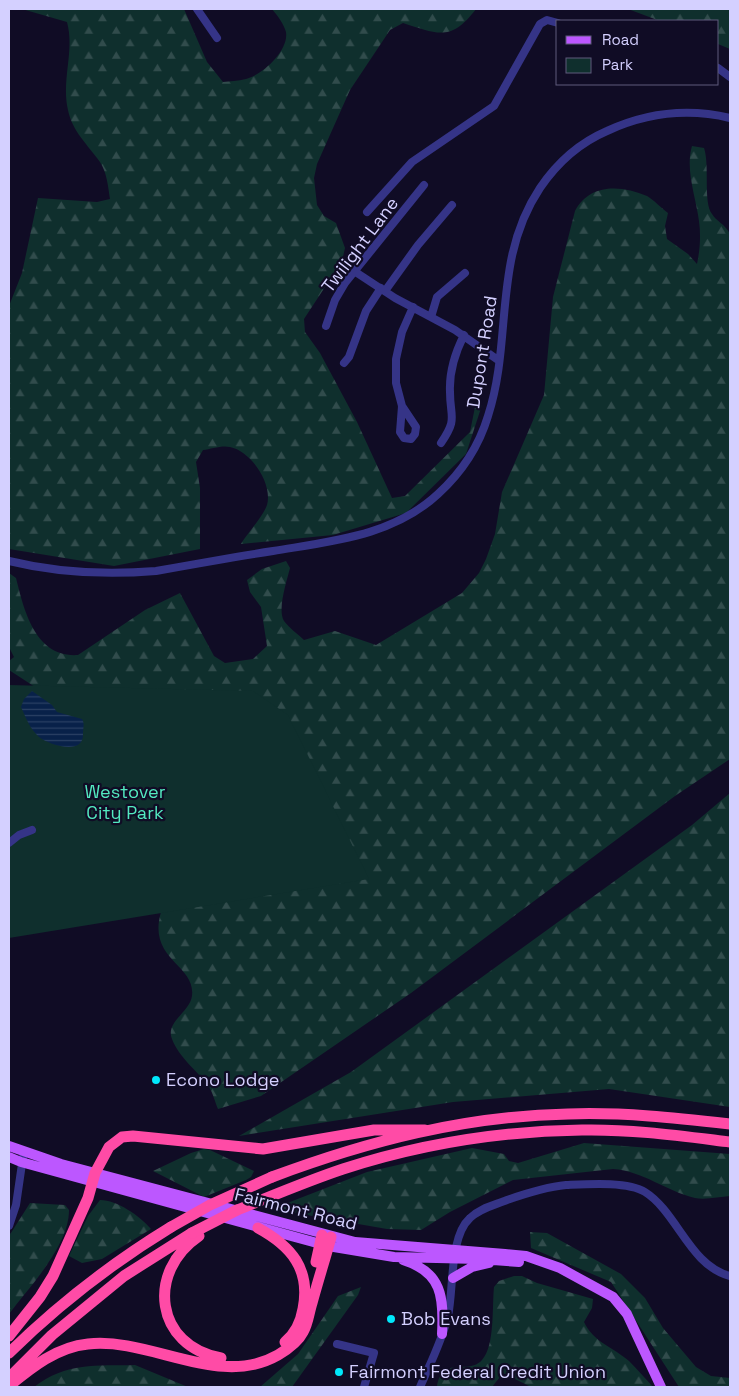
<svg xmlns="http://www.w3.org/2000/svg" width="739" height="1396" font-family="'Space Grotesk',sans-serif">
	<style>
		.forest { fill: url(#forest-firs) }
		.park { fill: #0f2f2d }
		.water { fill: url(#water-rules) }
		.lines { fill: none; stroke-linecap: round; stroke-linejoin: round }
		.minor { stroke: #353487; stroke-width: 8 }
		.major { stroke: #bc57ff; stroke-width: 10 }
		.highway { stroke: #ff4ba6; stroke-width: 11 }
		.highway-bridge { stroke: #ff4ba6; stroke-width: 11 }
		.poi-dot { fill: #00e8fb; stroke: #100c25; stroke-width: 2 }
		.labels { text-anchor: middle; stroke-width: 4.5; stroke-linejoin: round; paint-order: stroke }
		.street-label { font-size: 18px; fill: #d4d0ff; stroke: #100c25 }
		.park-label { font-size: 18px; fill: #53e9c0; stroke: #100c25 }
		.poi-label { font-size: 18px; fill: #d4d0ff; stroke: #100c25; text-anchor: start }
	</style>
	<defs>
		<pattern id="forest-firs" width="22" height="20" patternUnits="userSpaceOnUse" patternTransform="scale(1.25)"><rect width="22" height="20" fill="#0f2f2d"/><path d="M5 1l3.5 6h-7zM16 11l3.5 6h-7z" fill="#314c4c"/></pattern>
		<pattern id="water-rules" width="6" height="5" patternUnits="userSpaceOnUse" patternTransform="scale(1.25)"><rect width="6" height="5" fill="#082149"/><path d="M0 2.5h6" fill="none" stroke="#2b4064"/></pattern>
	</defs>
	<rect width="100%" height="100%" fill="#100c25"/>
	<!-- forest -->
	<path class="forest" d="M22 9H184L207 62 223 82C230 81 238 81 246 79 262 75 289 51 286 32 284 24 277 15 272 9H476C451 42 438 34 403 23L390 30 350 90 317 164 314 178 317 205 324 216 336 223 345 248 342 261 304 319 305 332 320 353 357 422 392 498 405 496 470 432 476 402 482 405 466 454 406 513 333 535 241 544C247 534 264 515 267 505 273 484 251 451 230 447 222 445 211 449 203 450L196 462 200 488V549L114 566 9 549V306L22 273 38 198 97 202 110 199C108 186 107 173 100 162 88 145 72 131 68 110 61 80 75 51 67 22Z
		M628 9H730V49L718 44V21H660Z
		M692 146 704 148C710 166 703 202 712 214 716 221 725 224 730 234V759L675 796 411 993 261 1096 218 1109C215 1102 213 1093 209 1087 198 1071 179 1058 172 1039 165 1022 190 1012 192 996 196 964 147 960 161 912L58 702 9 670V661L14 657 9 647V573L16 578C24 610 35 658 78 655L145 610 180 593 214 656 225 663 253 659 267 646 261 607 250 592 247 580 262 569 286 561 290 568C287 580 277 610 284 621 289 628 298 634 304 640L335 631 376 645 462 593 479 573 486 559 495 534 502 492 544 395 553 297 575 211C590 183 621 185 647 196 654 200 661 208 668 213L665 226 667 239 688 254 697 264C700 250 701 235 699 221 696 197 685 170 692 146Z
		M730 793V1107L609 1089 453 1102 239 1136 351 1072 692 825Z
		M584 1143 730 1154V1196C719 1197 705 1200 695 1198 666 1191 643 1171 613 1169L513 1180 450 1212 421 1230 387 1229 272 1209 367 1172 472 1148 504 1154 509 1161 518 1163Z
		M204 1149 210 1150 254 1171 251 1177 246 1180 204 1197 153 1171 191 1153Z
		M100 1200C117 1200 140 1216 151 1229L102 1259 82 1263 69 1256 88 1216Z
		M30 1203 65 1205 69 1210C69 1246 30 1286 9 1314V1236Z
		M530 1232 547 1233 621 1274 645 1298 663 1328 696 1367 711 1376 730 1378V1387H679L611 1282 531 1248Z
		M514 1276H522L537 1283 593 1299 592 1308 584 1322C593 1342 613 1347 629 1361 637 1369 645 1378 653 1387H531L503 1373 492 1387H437C442 1354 468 1376 482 1360 495 1346 492 1307 494 1287L499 1281Z
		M361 1287 358 1295 292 1387H260L298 1354 338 1296Z
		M135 1365 188 1387H34C66 1362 97 1366 135 1365Z"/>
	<!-- park -->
	<path class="park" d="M9 685 253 691 288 715 369 879 9 938Z"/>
	<!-- water -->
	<path class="water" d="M32 691 52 705 57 712 82 719C85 724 83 728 83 734 84 756 49 745 39 737 30 729 26 718 21 707L24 699Z"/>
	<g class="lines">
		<!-- minor -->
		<path class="minor" d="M197 9 217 38
			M718 68 730 77
			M367 212 412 162 494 106 540 24 547 20 558 23
			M354 271 395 298 455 330 498 360
			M385 291 418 245 452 205
			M431 317 437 297 465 273
			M326 326 335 300 345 283 424 185
			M344 363 349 357 366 311 381 288
			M402 406 416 427 415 434 411 439 404 438 400 432 402 406 396 383V359L402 332 413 307
			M441 443C458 418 450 418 450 392 449 372 455 353 464 335
			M9 561C58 573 107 575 156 571 195 564 234 557 273 551 332 541 393 536 438 494 461 473 479 446 488 416 513 339 492 260 540 188 557 163 579 143 607 131 646 113 688 108 730 118
			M9 843 19 835 32 830
			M9 1226 16 1205 23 1157
			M337 1344 374 1353 364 1387
			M420 1387C430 1364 442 1341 448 1316 454 1289 449 1237 470 1218 480 1208 495 1205 507 1200 527 1193 546 1187 566 1185 587 1184 628 1181 645 1192 677 1212 690 1266 730 1276"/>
		<!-- major -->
		<path class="major" d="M9 1146 61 1164 355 1242 505 1254 526 1256 560 1268 613 1297 627 1314 661 1387
			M9 1157 21 1162 328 1246 394 1257 479 1259 519 1262
			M403 1260C442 1272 444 1297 442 1334
			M453 1278 472 1267 489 1263"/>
		<!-- highway -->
		<path class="highway" d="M272 1177C368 1141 465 1116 568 1114 622 1112 676 1118 730 1124
			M237 1210C272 1196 307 1181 343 1169 420 1144 502 1131 582 1130 632 1129 681 1136 730 1142
			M258 1228C291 1246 311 1269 303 1309 301 1321 295 1334 285 1342
			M199 1236C146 1272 155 1346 221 1358
			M316 1262 322 1235
			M9 1336 40 1297 53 1276 88 1198 95 1173 109 1147 122 1137 133 1136 263 1149 374 1130H425
			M9 1353C58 1305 112 1263 171 1227
			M9 1378 52 1335 124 1276 192 1233
			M9 1386C32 1367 57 1347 88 1344 151 1337 219 1389 278 1355 288 1349 298 1342 303 1332 308 1324 309 1312 312 1303 318 1281 325 1259 331 1237"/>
		<!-- highway-bridge -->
		<path class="highway-bridge" d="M171 1227 210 1205 272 1177
			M192 1233 237 1210"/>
	</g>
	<!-- markers -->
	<g class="poi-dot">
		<circle cx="156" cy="1080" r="5"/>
		<circle cx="391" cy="1319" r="5"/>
		<circle cx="339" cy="1372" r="5"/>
	</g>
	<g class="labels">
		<!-- street labels -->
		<g class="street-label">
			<text transform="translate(360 245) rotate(-53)" y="6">Twilight Lane</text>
			<text transform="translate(482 352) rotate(-81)" y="6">Dupont Road</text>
			<text transform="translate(296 1209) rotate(14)" y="6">Fairmont Road</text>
		</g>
		<!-- park labels -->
		<g class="park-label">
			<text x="125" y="798">Westover<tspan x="125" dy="21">City Park</tspan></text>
		</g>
		<!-- poi labels -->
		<g class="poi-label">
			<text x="166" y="1086">Econo Lodge</text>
			<text x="401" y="1325">Bob Evans</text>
			<text x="349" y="1378">Fairmont Federal Credit Union</text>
		</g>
	</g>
	<!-- border -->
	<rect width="739" height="1396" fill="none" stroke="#d4d0ff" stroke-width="20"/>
	<!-- legend -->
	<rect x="556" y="20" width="162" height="65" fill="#100c25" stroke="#5e5a7c"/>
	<rect x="566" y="36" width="25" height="8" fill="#bc57ff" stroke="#5e5a7c"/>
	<text x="602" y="45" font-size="15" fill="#d4d0ff">Road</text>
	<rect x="566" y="58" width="25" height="15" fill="#0f2f2d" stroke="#5e5a7c"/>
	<text x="602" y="70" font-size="15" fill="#d4d0ff">Park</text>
</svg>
